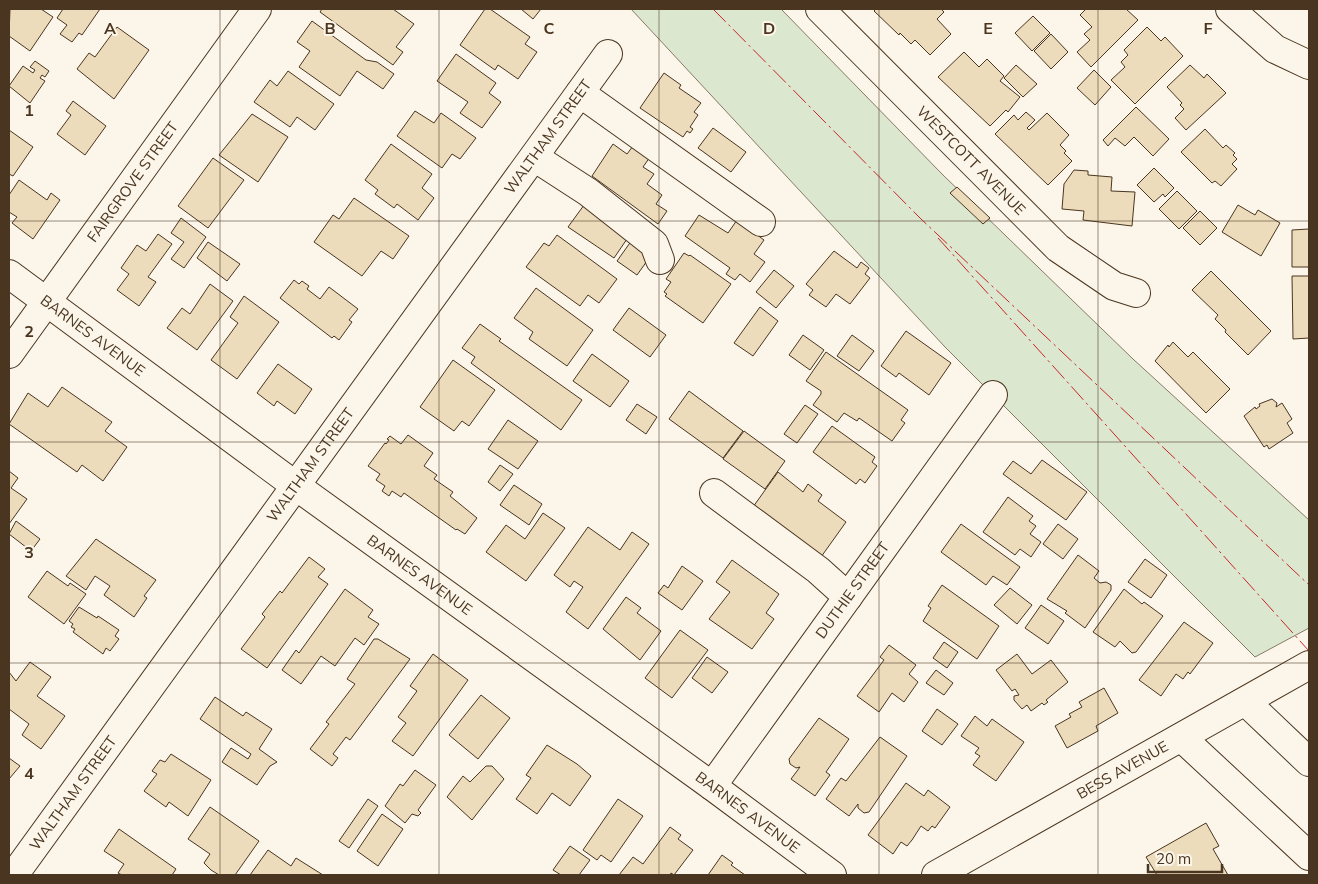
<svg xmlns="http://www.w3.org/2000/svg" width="1318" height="884" font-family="Mulish,sans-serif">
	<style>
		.green { fill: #dce7d0; stroke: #887966 }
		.building { fill: #ecdcbc; stroke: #4a3520 }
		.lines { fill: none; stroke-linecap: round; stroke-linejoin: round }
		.minor-casing { stroke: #4a3520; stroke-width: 30 }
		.minor { stroke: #fbf6e9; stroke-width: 28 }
		.power { stroke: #c62828; stroke-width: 1; stroke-dasharray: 18 4 2.5 4; stroke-linecap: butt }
		.grid { fill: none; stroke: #4a3520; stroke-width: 1; stroke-opacity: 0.55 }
		.labels { text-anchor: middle; stroke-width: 4; stroke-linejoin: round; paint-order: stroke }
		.street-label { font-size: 15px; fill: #4a3520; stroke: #fbf6e9 }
		.grid-label { font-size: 16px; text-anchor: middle; font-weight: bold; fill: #4a3520; stroke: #fbf6e9; stroke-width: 4; stroke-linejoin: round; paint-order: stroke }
	</style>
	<rect width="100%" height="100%" fill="#fbf6e9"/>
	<!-- green -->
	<path class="green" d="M631 9H781L943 175 1133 359 1309 520V628L1255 657 945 347Z"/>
	<!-- building -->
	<path class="building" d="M10 9H41L53 17 30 51 9 36Z
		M63 9H100L82 35 79 33 72 42 60 34 67 25 57 18Z
		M322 9H393L414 24 396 47 403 52 393 65 320 12Z
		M485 9H490L530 37 525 44 537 52 518 79 498 65 495 70 460 45Z
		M521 9H541L533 19Z
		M876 9H941L944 12 937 19 951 34 930 55 915 40 911 44 900 33 899 35 874 11Z
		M1086 9H1126L1138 20 1091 67 1077 52 1090 40 1084 34 1092 27 1080 15Z
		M1033 16 1050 33 1032 51 1015 33Z
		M312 21 366 60 377 62 394 74 383 89 357 71 340 96 299 67 310 51 297 42Z
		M117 27 149 50 114 99 77 69 89 53 95 57Z
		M1147 27 1161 41 1165 37 1183 56 1135 104 1111 80 1125 67 1121 62 1128 55 1124 50Z
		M1051 34 1068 52 1051 69 1034 51Z
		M964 52 979 67 987 59 1004 76 1000 81 1020 97 1008 112 1006 110 990 126 938 77Z
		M456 54 496 83 489 93 501 102 482 128 460 113 468 102 437 81Z
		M35 61 49 71 45 77 42 75 40 78 45 81 30 103 9 86 23 66 33 73 35 70 30 67Z
		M1016 65 1037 84 1023 97 1004 78Z
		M1190 65 1204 78 1207 74 1226 93 1186 130 1175 118 1184 109 1180 105 1182 103 1167 87Z
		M1094 70 1111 87 1095 105 1077 88Z
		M288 71 334 104 315 130 297 117 290 127 254 102 270 80 277 86Z
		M664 73 681 85 679 88 701 103 694 112 698 115 690 127 693 129 690 133 687 131 683 137 640 108Z
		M73 101 106 126 85 155 57 134 71 115 66 111Z
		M1136 107 1169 139 1153 156 1134 137 1125 146 1115 138 1108 146 1103 140Z
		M415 111 434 123 441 113 476 138 460 159 452 154 442 168 397 136Z
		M1026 112 1035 120 1027 128 1029 130 1047 113 1069 135 1060 145 1066 151 1064 153 1072 161 1048 185 995 134 1014 115 1018 120Z
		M252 114 288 137 258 182 219 155Z
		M713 128 746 152 731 172 698 148Z
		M1205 129 1223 148 1226 145 1235 153 1233 155 1237 159 1232 164 1237 169 1221 186 1215 181 1212 183 1181 152Z
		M9 130 33 147 13 176 9 174Z
		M391 144 432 174 422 188 434 198 418 220 397 204 394 208 375 194 378 190 365 180Z
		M613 144 627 154 633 146 650 157 643 167 654 174 647 184 662 195 656 204 667 211 658 224 592 176Z
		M213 158 244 180 208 228 178 206Z
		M1154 168 1174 188 1165 197 1163 194 1154 202 1137 185Z
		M1074 170 1088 171V175L1112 177 1111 191 1135 192 1132 226 1083 220 1084 211 1062 209 1064 184Z
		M19 180 47 200 51 193 60 200 33 239 12 223 17 217 9 212V195Z
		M957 187 990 218 983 224 950 193Z
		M1177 191 1197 211 1179 229 1159 209Z
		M354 198 409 236 393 259 381 251 362 276 314 242 333 215 339 219Z
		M587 201 629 236 614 258 568 227Z
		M1238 205 1255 215 1258 210 1280 223 1261 256 1222 232Z
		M1200 211 1217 228 1200 245 1183 228Z
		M699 215 728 233 737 220 764 240 754 254 765 262 750 282 740 274 735 280 726 274 730 268 685 236Z
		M181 218 206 237 184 268 171 259 184 242 171 233Z
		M1309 229V269L1308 267H1292V230Z
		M158 234 172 244 148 277 156 282 139 306 117 290 129 274 121 268 137 245 146 251Z
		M557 235 617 279 599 303 588 295 580 306 526 267 544 243 549 246Z
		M632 240 652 254 637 275 617 261Z
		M208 242 240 264 227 281 197 258Z
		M834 251 857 268 861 262 869 268 865 274 870 278 850 304 836 294 826 307 809 295 813 290 806 284Z
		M684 253 689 256 690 255 731 284 703 323 665 296 667 294 664 292 671 282 666 279Z
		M774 270 794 286 776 308 756 292Z
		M1211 271 1271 331 1248 355 1225 332 1226 330 1215 319 1218 315 1192 290Z
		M1292 276H1309V338L1293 339Z
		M294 280 299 284 302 281 309 286 307 289 320 299 329 287 358 309 349 320 352 322 339 340 334 336 332 338 280 298Z
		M210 284 233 301 197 350 167 328 182 308 190 314Z
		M536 288 593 330 567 366 529 339 533 332 514 318Z
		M244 296 279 322 237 379 211 360 238 323 230 317Z
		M760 307 778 321 753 356 734 343Z
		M629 308 666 335 650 357 613 330Z
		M480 324 501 339 499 341 582 400 561 430 471 363 475 357 462 348Z
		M906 331 951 363 929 395 899 373 896 377 881 366Z
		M803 335 824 350 810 370 789 355Z
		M852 335 874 351 859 371 837 356Z
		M1173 342 1188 357 1193 352 1230 389 1206 413 1155 361 1168 345 1169 347Z
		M826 352 908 410 901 420 905 423 892 441 859 418 857 421 844 413 837 422 813 405 821 394V391L806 381Z
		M592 354 629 381 610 407 573 381Z
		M453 360 495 390 469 426 462 421 454 431 420 407Z
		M278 364 312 389 295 414 277 401 274 406 257 393Z
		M62 387 112 422 105 431 127 447 103 481 82 465 77 472 9 424 28 393 48 407Z
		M689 391 743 431 723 458 669 419Z
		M1272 399 1277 403 1276 407 1282 403 1292 419 1287 423 1293 433 1269 449 1267 445 1264 447 1244 416 1255 407 1256 409 1260 406 1259 404Z
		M637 404 657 417 646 434 626 420Z
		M805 405 818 414 797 443 784 434Z
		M508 420 538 441 518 469 488 449Z
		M832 426 875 457 872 462 877 466 865 483 860 479 856 484 813 452Z
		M744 431 785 461 765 489 723 459Z
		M408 435 433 453 424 466 437 475 434 479 453 492 450 496 477 518 465 534 457 529 456 530 404 493 401 497 392 491 389 496 382 491 385 486 376 480 380 474 368 466 385 443 386 444 389 440 387 439 390 436 401 444Z
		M1042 460 1087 492 1066 520 1003 474 1013 461 1031 474Z
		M500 465 513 474 500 491 488 482Z
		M9 471 18 478 11 488 27 499 9 524Z
		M778 472 803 492 808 484 822 495 818 501 846 522 821 557 753 507Z
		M514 485 542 504 529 525 500 505Z
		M1008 497 1033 516 1029 521 1036 526 1030 534 1041 542 1031 557 1020 549 1015 555 983 532Z
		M543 513 565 528 526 581 486 552 506 525 525 539Z
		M16 521 40 539 31 551 9 534Z
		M961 524 1020 567 1007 585 993 576 986 585 941 552Z
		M1058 524 1078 539 1063 559 1043 544Z
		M588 527 620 550 632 532 649 544 588 629 566 612 583 587 574 581 570 587 554 575Z
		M96 539 156 580 144 596 147 598 134 617 104 595 110 586 95 576 86 590 66 576Z
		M1078 555 1099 571 1094 578 1100 583 1106 582 1111 585V590L1085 628 1065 613 1067 611 1047 599Z
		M309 557 325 569 318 577 328 584 267 668 241 649 265 617 262 614 280 591 282 593Z
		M1145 559 1167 575 1151 598 1128 582Z
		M732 560 779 594 766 613 774 619 752 649 709 619 730 592 716 582Z
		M682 566 703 581 682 610 658 593 664 585 668 588Z
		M47 571 68 586 70 583 86 594 64 624 28 597Z
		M942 585 999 626 977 659 923 621 931 608 928 606Z
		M1010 588 1032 605 1017 624 994 605Z
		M345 589 373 610 368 617 379 624 364 645 355 638 335 666 321 656 301 684 282 670 296 650 299 653Z
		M1124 589 1142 604 1144 602 1163 616 1136 652 1132 653 1120 641 1115 647 1093 632Z
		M626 597 641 608 637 613 661 631 640 660 603 629Z
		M1041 605 1064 621 1048 644 1025 628Z
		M79 607 97 618 98 616 119 630 115 636 119 639 110 651 106 648 103 654 73 632 75 629 71 627 73 624 69 621Z
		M1184 622 1213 643 1190 674 1188 672 1183 679 1176 674 1161 696 1139 680Z
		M680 630 708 650 672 698 645 678Z
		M374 639H378L410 659 350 740 346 737 333 754 338 758 332 766 310 749 329 724 326 722 355 684 347 679Z
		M944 642 958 652 947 668 933 658Z
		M889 645 916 665 909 674 918 682 904 702 892 693 879 712 857 696 884 660 880 657Z
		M433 654 468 680 413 756 392 741 406 723 398 717 417 691 410 686Z
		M1017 654 1032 674 1051 660 1068 682 1046 700 1048 702 1044 705 1042 703 1031 711 1027 705 1022 709 1014 700V696L1019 695 1015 689 1012 691 996 670Z
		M707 657 728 672 712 693 692 678Z
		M30 662 51 677 37 696 65 716 41 749 22 735 29 724 9 709V672L16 681Z
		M936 670 953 683 944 695 926 683Z
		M1104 688 1118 713 1096 726 1098 731 1067 748 1055 726 1071 717 1069 714 1082 707 1079 702Z
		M481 695 510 718 478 759 449 735Z
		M215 697 243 716 246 712 272 729 259 749 277 762 270 766 257 785 222 762 231 748 248 759 251 754 200 719Z
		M937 709 958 724 942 745 922 731Z
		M975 716 987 726 992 719 1024 742 996 781 973 765 980 756 975 753 979 748 961 736Z
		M819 718 849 739 826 772 830 775 815 796 791 779 800 767 796 768 790 764 789 759Z
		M880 737 907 756 869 812 864 813 858 808V804L849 816 826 799 841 778 846 781Z
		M547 745 577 764 591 776 570 806 552 793 537 814 516 799 531 778 526 775Z
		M171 754 211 780 188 816 169 802 166 807 144 791 157 774 152 771 160 760 165 762Z
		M9 758 20 766 9 779Z
		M486 766H492L504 779 472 820 447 797 463 776 470 782Z
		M415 770 436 785 418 810 421 813 418 816 412 814 405 823 385 806 400 784 403 786Z
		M906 783 924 796 928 790 950 807 935 828 932 826 928 831 921 826 912 840 907 846 901 842 893 854 868 835Z
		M368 799 378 806 349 848 339 841Z
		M618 799 643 816 611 862 601 855 597 860 583 850Z
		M210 807 259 841 235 875H219L211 870 204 863 210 854 188 839Z
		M382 814 403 829 378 866 357 851Z
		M1206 823 1219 846 1213 849 1228 875H1157L1146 857Z
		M670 827 681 835 678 839 693 850 674 875 671 873 670 875H619L633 857 643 864Z
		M119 829 176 869 172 875H122L118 873 124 864 104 851Z
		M570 846 590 860 579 875H561L553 870Z
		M268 850 291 866 296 858 323 875H250Z
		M722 855 733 863 731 865 745 875H708Z"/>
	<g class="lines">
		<defs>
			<g id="minor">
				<path id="s1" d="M820 9 1058 248 1114 286 1136 293"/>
				<path d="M1230 9 1275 49 1309 65"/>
				<path d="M580 93 761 222"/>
				<path d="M534 157 588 192 654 244 660 260"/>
				<path id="s2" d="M9 274 296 486 712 786 832 875"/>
				<path id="s3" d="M9 354 257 9"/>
				<path d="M714 493 818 570 848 597"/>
				<path d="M1246 702 1309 762"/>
				<path d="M1182 738 1309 856"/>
				<path id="s4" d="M712 786 993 395"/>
				<path id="s5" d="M14 875 608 54"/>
				<path id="s6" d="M936 875 1309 665"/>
			</g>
		</defs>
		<!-- minor casing -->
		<use href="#minor" class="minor-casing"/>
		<!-- minor -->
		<use href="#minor" class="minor"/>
		<!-- power -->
		<path class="power" d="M713 9 920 218 1309 585
			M938 238 1309 651"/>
	</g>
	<!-- grid -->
	<path class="grid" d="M220 9V875M439 9V875M659 9V875M879 9V875M1098 9V875M9 221H1309M9 442H1309M9 663H1309"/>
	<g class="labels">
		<!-- street labels -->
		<g class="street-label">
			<text dy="5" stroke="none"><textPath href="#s5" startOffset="911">WALTHAM STREET</textPath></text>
			<text dy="5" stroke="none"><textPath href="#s1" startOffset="214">WESTCOTT AVENUE</textPath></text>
			<text dy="5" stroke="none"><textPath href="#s3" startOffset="212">FAIRGROVE STREET</textPath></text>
			<text dy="5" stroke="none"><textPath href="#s2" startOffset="104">BARNES AVENUE</textPath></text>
			<text dy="5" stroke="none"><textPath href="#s5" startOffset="506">WALTHAM STREET</textPath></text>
			<text dy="5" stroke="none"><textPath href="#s2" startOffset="509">BARNES AVENUE</textPath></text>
			<text dy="5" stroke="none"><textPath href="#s4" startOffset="241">DUTHIE STREET</textPath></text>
			<text dy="5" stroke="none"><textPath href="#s6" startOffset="214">BESS AVENUE</textPath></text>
			<text dy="5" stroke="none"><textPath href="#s5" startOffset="101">WALTHAM STREET</textPath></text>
			<text dy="5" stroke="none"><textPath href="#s2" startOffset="914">BARNES AVENUE</textPath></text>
		</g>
	</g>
	<g class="grid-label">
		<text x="110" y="34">A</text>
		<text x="330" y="34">B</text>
		<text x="549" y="34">C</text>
		<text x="769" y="34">D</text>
		<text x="988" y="34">E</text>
		<text x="1208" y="34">F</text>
		<text x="29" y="116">1</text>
		<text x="29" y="337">2</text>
		<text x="29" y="558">3</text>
		<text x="29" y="779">4</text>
	</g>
	<!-- border -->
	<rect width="1318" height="884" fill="none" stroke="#4a3520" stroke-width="20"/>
	<!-- scale -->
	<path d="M1148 864v8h74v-8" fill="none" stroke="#4a3520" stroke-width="2.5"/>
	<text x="1156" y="864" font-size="15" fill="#4a3520" stroke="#fbf6e9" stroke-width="4" paint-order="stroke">20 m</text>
</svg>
